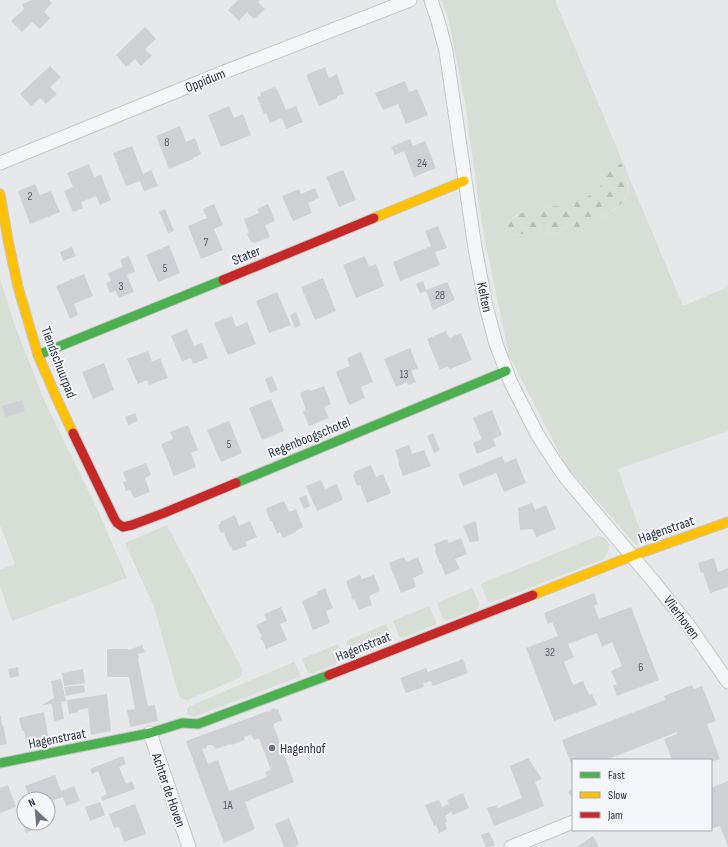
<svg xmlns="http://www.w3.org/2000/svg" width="728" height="847" font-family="'Sofia Sans Condensed',sans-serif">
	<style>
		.green { fill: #d6ded6; fill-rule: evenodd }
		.forest { fill: url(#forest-firs) }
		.building { fill: #ced0d3; fill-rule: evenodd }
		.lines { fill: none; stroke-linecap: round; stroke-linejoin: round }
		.street-casing { stroke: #c4c6c8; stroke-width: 15 }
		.fast-casing { stroke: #c4c6c8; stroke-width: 11 }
		.slow-casing { stroke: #c4c6c8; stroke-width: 11 }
		.jam-casing { stroke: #c4c6c8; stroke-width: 11 }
		.street { stroke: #f5f6f7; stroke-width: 13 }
		.fast { stroke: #4caf50; stroke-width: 9 }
		.slow { stroke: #ffc107; stroke-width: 9 }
		.jam { stroke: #c62828; stroke-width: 9 }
		.poi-dot { fill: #6c737f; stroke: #f4f6f9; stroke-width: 1.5 }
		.labels { text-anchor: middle; stroke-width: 4; stroke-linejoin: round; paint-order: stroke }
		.number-label { font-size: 12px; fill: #545c69 }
		.street-label { font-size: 14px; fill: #2b3445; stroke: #f4f6f9 }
		.poi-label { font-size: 14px; fill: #2b3445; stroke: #f4f6f9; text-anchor: start }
	</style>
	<defs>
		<pattern id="forest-firs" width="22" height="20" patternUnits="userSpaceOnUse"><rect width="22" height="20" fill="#d6ded6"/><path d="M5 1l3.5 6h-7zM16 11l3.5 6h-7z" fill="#b8bfb9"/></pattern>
	</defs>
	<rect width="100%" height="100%" fill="#e6e8ea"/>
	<!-- green -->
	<path class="green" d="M441 0H555L683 306 728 287V431L618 469 644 542 636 545 566 466 509 355 484 236 476 183 466 108 448 17ZM622 164 629 187 625 200 619 206 596 222 587 227 571 232 562 233 543 232 510 235 506 223C511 219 517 214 524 213L537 207 565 206 593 194 600 187 613 166Z
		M0 279 15 326 44 400 99 513 127 578 12 621 0 585V570L15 564 0 525Z
		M167 525 242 669V675L239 678 188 700 182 699 179 696 154 607 125 543Z
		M598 536C612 538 611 550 604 559L490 603 487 600 481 584Z
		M472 588 479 603 478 609 446 621 443 619 437 603Z
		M429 606 436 622 435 625 402 638 399 636 393 621Z
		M386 624 392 639V641L353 657 350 654 346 641Z
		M338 644 343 656 344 661 313 673H309L307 670 302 659Z
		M294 662 300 673 299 677 193 717 187 714V709L190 706Z"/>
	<!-- forest -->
	<path class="forest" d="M617 164H622C626 179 633 190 622 203L596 222 587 227 576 231 562 233 543 232 510 235 505 232 504 228 506 223 522 213H524L536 207 565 206 593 194 600 187 613 166Z"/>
	<!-- building -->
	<path class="building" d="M32 0H49L52 3 44 12 50 18 40 29 32 22 22 32 11 21 24 9 22 4Z
		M238 0H260L258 2 265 9 254 19 247 12 239 21 228 10Z
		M145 27 156 39 145 49 152 56 141 66 135 59 126 67 116 55Z
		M50 66 61 77 50 87 57 94 46 104 40 98 31 106 20 94Z
		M325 67 329 78 337 74 344 94 337 96V98L319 106 306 75Z
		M405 81 409 92 417 89 428 115 406 124 398 104 383 110 375 93Z
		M275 87 276 89H277L286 110 296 106 303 122 286 129 282 118 270 123 266 113 264 114 257 97 261 96 260 93Z
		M229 106 234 118 243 114 251 135 221 147 208 115Z
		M180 126 186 142 195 138 201 154 193 158V159L169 169 156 136Z
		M410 139 413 146 425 141 436 168 414 177 404 151 395 155 391 147Z
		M132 146 143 174 151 170 158 186 144 191 140 181 126 186 113 153Z
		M89 164 94 177 101 175 111 200 100 205 96 196 81 202 83 208 73 212 64 191 73 187 67 173Z
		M343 170 356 200 339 207 326 177Z
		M35 184 40 195 51 191 60 212 30 224 18 191Z
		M315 188 319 198 308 203 312 213 293 221 282 196 299 189 301 194Z
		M214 204 223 225 214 229 223 250 201 259 188 226 207 218 203 209Z
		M268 204 275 221 265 225 270 237 254 243 253 242H251L247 234 249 233 244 219 259 213 257 209Z
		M165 209 174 231 168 233 159 212Z
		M438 226 447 248 435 252 440 265 400 281 393 262 431 246 425 231Z
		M169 245 180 273 158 282 146 255Z
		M72 247 76 256 63 261 60 252Z
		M129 256 135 272 127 275 134 292 119 298 115 291 110 293 106 283 111 281 108 273 123 267 120 260Z
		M365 256 369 267 376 264 384 286 356 298 343 265Z
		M84 274 93 296 74 304 78 315 70 319 56 286Z
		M323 278 336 311 315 320 301 287Z
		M423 281 426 290 447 282 455 300 433 310 426 291 420 293 416 284Z
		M277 292 291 325 269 333 256 301Z
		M296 312 301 325 295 328 290 315Z
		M232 316 236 327 247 322 256 344 228 355 214 323Z
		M187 329 194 346 202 343 208 358 193 364 191 358 182 361 171 336Z
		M446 331 449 338 461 333 472 360 450 369 448 366 440 370 427 339Z
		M410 348 418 368 411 371 416 382 409 385 407 382 396 387 384 359Z
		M148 351 152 362 160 358 168 378 149 385 147 380 138 384 127 359Z
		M361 352 373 382 361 387 365 398 349 405 336 372 350 366 347 358Z
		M104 363 114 390 93 399 82 372Z
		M272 376 278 390 270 393 265 379Z
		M324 386 331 404 324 407 329 418 309 426 303 412 306 410 300 393 309 389 310 391Z
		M271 399 284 431 262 440 249 408Z
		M22 400 25 411 5 417 2 406Z
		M492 410 502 435 493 439 496 446 477 454 473 443 482 439 473 418Z
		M135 413 138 421 128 425 125 417Z
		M229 421 242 453 221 462 207 430Z
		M188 425 198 450 191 453 196 467 174 476 161 444 173 439 170 432Z
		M433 433 440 450 434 453 427 436Z
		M409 445 412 454 424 450 431 466 403 476 398 462 399 461 395 450Z
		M502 456 505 463 516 458 526 483 504 492 496 473 463 486 458 474Z
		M146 463 151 475 145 478 150 492 134 498 130 490 126 491 123 482 126 481 123 472Z
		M371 465 376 477 383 474 391 493 367 503 360 485 357 486 353 475 355 474 354 472Z
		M321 480 325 489 337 484 343 500 317 511 306 486Z
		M306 495 310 506 304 509 299 498Z
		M284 501 289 512 296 509 303 527 296 531V532L283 538 280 532 277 534 272 521H270L266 510 267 509V508Z
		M532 503 535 510 546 505 556 529 536 537 533 529 520 530 518 508Z
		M235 515 239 526 250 521 257 537 245 542 247 546 233 551 231 546 230 547 225 536 224 533H225L224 532 221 533 218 525 221 524 220 522Z
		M476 521 479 541 470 542 463 526Z
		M461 538 467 554 455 559 460 569 445 575 441 563 440 564 439 562V561L435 551 436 550 434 544 447 539 449 543Z
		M404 557 406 562 418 557 424 573 413 578 416 587 401 593 389 563Z
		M714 558 718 572 728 568V587L710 593 703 572 701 573 698 563Z
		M360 575 362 579 374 575 380 591 369 596 372 605 359 610 354 599 352 600 351 597H352L346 581Z
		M325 588 333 608 326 611 330 623 313 630 302 601 318 594 317 592Z
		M594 593 598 604 594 606 599 619 631 607 659 680 617 696 613 686 617 684 611 671 622 666 612 642 602 647 597 633 568 644 574 657 564 662 573 685 583 681 589 695 592 694 597 705 554 721 526 648 558 636 552 622 548 624 544 613Z
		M281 607 287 621 280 624 287 640 266 649 263 640H261L260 637H262L256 625 267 620 264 614Z
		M142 645 145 652 138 654 139 658 138 659 148 706 155 705 158 721 130 727 127 710 135 709 129 677H107V649H127L129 650Z
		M463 659 468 673 433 686 431 681 423 683 424 687 406 693 400 678 426 668 428 672Z
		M18 667 19 676 10 678 8 669Z
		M83 669 85 683 64 686 62 673Z
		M61 679 63 687 61 688 63 687 66 701 54 703 61 702 64 719 54 721 52 704 42 705 54 698 51 681Z
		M84 685 85 692 66 696 64 687Z
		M692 685 694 689 702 686 716 721 707 724 720 759 711 762V760H672L664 739 677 734V732L606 760H573V768L562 740 665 700 664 696Z
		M107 694 111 731 91 735 88 708 78 710V712L69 714 67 700Z
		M275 708V710L278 709 282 720 273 724 294 782 245 802 255 829 224 843 186 741 268 711 269 712 271 711 270 710ZM251 735 254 740 259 738 271 770 265 772 267 777 229 791 218 760 208 764 202 749 206 748 208 745H211L215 747 216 749 231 744V745L245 740 244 737Z
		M44 712 48 736 26 740 24 731H22L19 718Z
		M0 716H1L2 725H3L7 744 0 745Z
		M123 756 126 764 119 767 126 784 132 781 135 789 102 801 101 797 107 794 102 782 98 771 92 774 90 769Z
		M528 758 542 779 535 782 544 806 494 826 487 808 497 805 498 808 522 798 510 766Z
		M55 775 61 791 74 786 80 801 66 806 63 797 48 802V799H30L25 786Z
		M728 781V846L720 826 711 829V788Z
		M8 785 16 807 0 813V788Z
		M572 789 573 791V794L571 796 568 792Z
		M463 793 469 808 453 815 451 812 445 816 447 822 445 823 447 829 439 833 436 825 434 826 425 805 439 800 442 807 449 804 447 800Z
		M100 802 105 815 90 821 85 807Z
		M135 804 146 834 124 842 119 827 114 828 109 814Z
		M24 813V823H39L40 825 32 828 33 830 26 833 19 815Z
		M289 818 299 844 294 847H284L275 824Z
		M489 832 495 845 490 847H486L481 835Z
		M593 836 599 847H577Z"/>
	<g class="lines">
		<defs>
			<path id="street" d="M431 0 438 21 446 51 475 248 486 306 496 344 511 383 537 434 555 462 566 478 654 582 689 626 728 682
				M0 163 219 74 410 0
				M150 733 189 847
				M511 847 573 822"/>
			<path id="fast" d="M38 355 223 280
				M236 483 506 371
				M0 763 150 733 182 723 198 724 329 675"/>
			<path id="slow" d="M0 194 8 240 18 287 38 355 57 399 73 433
				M374 218 464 181
				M533 595 632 556 728 522"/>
			<path id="jam" d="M223 280 374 218
				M73 433 114 518 117 523 123 527 132 525 164 513 236 483
				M329 675 533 595"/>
		</defs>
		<!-- street casing -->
		<use href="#street" class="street-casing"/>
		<!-- fast casing -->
		<use href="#fast" class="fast-casing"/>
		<!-- slow casing -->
		<use href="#slow" class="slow-casing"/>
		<!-- jam casing -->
		<use href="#jam" class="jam-casing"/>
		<!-- street -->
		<use href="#street" class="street"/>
		<!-- fast -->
		<use href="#fast" class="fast"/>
		<!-- slow -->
		<use href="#slow" class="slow"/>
		<!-- jam -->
		<use href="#jam" class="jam"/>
	</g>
	<!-- markers -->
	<circle class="poi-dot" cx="272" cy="748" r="4"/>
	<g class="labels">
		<!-- number labels -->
		<g class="number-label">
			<text x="167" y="146">8</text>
			<text x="422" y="167">24</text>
			<text x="30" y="200">2</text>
			<text x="206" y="246">7</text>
			<text x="165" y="272">5</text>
			<text x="121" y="290">3</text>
			<text x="440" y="299">28</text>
			<text x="404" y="378">13</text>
			<text x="229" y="448">5</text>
			<text x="550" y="656">32</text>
			<text x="641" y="671">6</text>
			<text x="228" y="809">1A</text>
		</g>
		<!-- street labels -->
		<g class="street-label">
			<text transform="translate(205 80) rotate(-22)" y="5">Oppidum</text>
			<text transform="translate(246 255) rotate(-22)" y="5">Stater</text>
			<text transform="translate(485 297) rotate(78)" y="5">Kelten</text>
			<text transform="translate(59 362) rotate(69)" y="5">Tiendschuurpad</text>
			<text transform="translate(309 437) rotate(-22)" y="5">Regenboogschotel</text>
			<text transform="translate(666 529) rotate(-19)" y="5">Hagenstraat</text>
			<text transform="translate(682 617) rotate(53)" y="5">Vlierhoven</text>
			<text transform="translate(363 646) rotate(-22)" y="5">Hagenstraat</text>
			<text transform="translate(57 738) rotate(-11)" y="5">Hagenstraat</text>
			<text transform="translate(169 790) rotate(71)" y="5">Achter de Hoven</text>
		</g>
		<!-- poi labels -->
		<g class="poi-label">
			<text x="280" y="753">Hagenhof</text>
		</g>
	</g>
	<!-- legend -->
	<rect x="572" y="759" width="140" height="72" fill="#f4f6f9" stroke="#a4a8b1"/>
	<rect x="580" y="772" width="20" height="6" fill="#4caf50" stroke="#a4a8b1"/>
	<text x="608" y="779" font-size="12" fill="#2b3445">Fast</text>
	<rect x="580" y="792" width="20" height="6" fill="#ffc107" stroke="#a4a8b1"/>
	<text x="608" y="799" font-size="12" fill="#2b3445">Slow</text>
	<rect x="580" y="812" width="20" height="6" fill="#c62828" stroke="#a4a8b1"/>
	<text x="608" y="819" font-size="12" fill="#2b3445">Jam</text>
	<!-- north arrow -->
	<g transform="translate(36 811) rotate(334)"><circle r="19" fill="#f4f6f9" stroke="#a4a8b1"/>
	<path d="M0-3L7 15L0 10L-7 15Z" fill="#6c737f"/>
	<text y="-6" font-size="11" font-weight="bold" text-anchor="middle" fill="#2b3445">N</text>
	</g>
</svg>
